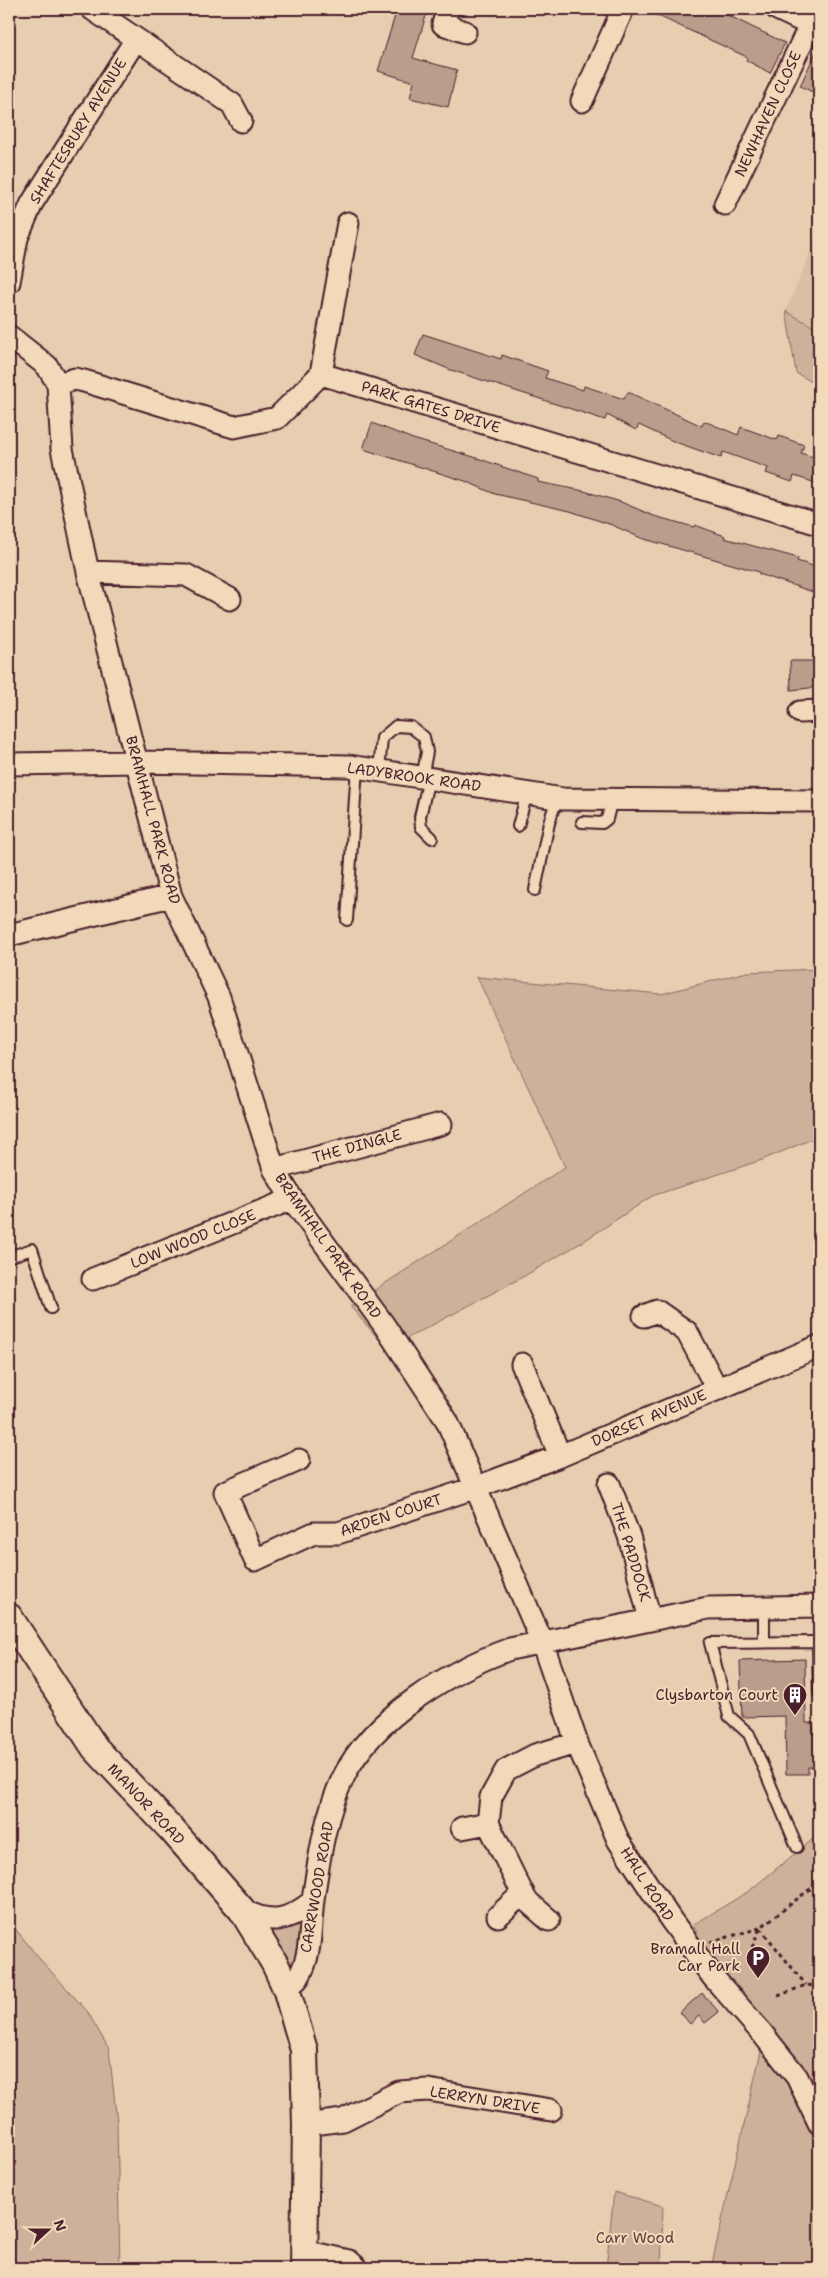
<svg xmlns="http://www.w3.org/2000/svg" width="828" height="2277" font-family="'Shantell Sans',sans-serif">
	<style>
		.built { fill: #dabfa6 }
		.green { fill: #cdb19a; stroke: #8c6862 }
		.building { fill: #bb9d8c; stroke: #4a1f2b }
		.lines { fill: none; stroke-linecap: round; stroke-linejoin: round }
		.service-casing { stroke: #4a1f2b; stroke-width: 14 }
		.minor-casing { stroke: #4a1f2b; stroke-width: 25 }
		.tertiary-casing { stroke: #4a1f2b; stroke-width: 30 }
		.path { stroke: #4a1f2b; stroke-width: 3; stroke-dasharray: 4 4; stroke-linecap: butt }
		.service { stroke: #f1d9b9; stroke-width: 10 }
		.minor { stroke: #f1d9b9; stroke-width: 21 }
		.tertiary { stroke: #f1d9b9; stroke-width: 26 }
		.labels { text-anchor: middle; stroke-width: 4; stroke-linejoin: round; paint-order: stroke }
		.street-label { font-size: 15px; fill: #4a1f2b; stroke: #f1d9b9 }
		.poi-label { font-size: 15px; fill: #4a1f2b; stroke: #f1d9b9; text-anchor: end }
		.park-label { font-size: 15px; fill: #643c41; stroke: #f1d9b9 }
	</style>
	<rect width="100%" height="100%" fill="#e7ceb1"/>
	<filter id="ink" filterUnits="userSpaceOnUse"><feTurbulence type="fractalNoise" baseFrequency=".02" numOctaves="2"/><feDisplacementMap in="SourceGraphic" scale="10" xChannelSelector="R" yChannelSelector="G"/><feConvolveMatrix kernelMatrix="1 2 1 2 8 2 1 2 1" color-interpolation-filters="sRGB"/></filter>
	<g filter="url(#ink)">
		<!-- built -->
		<path class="built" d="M819 231V330L786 311Z"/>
		<!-- green -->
		<path class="green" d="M786 311 819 330V386L796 373Z
			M819 969V1136L762 1160 652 1196 584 1241 521 1278 387 1349 350 1306 565 1167 477 977 661 994 747 972Z
			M819 1834V2268H711L764 2038 712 1964 693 1925 749 1891Z
			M301 1920 294 1962 288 1965 266 1927Z
			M9 1921 38 1957 87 2011 109 2049 117 2122 120 2268H9Z
			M614 2192 663 2206 661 2268H606Z"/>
		<!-- building -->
		<path class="building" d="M397 9H428L413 58 457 70 448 107 410 98 414 82 378 71Z
			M643 9H715L785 43 770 73 746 60 747 57Z
			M819 45V95L800 86Z
			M423 334 501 359 502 355 548 371 545 378 583 390 584 386 624 399 628 392 702 426 704 421 738 435 741 427 777 440 779 436 804 445 801 453 819 459V484L794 476 792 482 766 473 768 468 723 452 721 458 675 442 639 425 636 430 607 415 605 420 451 370 415 355Z
			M372 423 413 439 474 457 538 479V482L584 491 621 502 654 516 694 527 695 525 725 536 724 538 798 558 797 561 819 568V594L759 574V572L641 538 612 525 570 511 495 494 465 481 363 449Z
			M790 661H819V687L791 690Z
			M805 1659 806 1723H813L814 1737H819V1767H808V1774H786L785 1716 742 1717 740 1661Z
			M702 1993 719 2012 705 2023 699 2016 690 2024 680 2012Z"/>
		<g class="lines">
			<defs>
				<path id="service" d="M379 771 382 738 396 726 411 727 424 737 427 752 422 777
					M429 778 420 817 421 827 432 838
					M582 822 602 823 607 819 612 799
					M518 826 527 793
					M535 890 549 823 557 798
					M347 920 357 767
					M9 1257 32 1249 51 1308
					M764 1642V1607
					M797 1847 749 1734 729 1716 710 1643 818 1642 819 1693"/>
				<path id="minor" d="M92 9 232 104 241 121
					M448 9 443 24 465 32
					M777 9 819 29
					M582 101 623 9
					M725 204 810 25
					M9 282 17 238 32 203 136 39
					M9 336 47 366 58 384 62 449 88 572 171 896 219 997 274 1169 292 1199 384 1325 447 1421 542 1642 577 1743 618 1840 671 1920 713 1977 762 2033 797 2077 819 2123
					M321 374 348 223
					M58 384 75 379 84 381 234 427 277 418 321 374 819 524
					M88 572 186 575 230 599
					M800 712 819 711
					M9 764 138 762 349 766 563 799 819 801
					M9 935 171 896
					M274 1169 441 1124
					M93 1279 292 1199
					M644 1316 657 1311 687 1332 717 1389
					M522 1364 560 1456
					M299 1460 225 1492 255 1560 314 1533H338L477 1487 560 1456 819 1346
					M609 1484 629 1536 650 1620
					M462 1828 488 1823
					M242 1910C272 1925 288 1921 313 1901
					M498 1916 523 1893
					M549 1920 526 1900 513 1874 488 1823 491 1797 506 1770 535 1755 577 1743
					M286 1988C290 1985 295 1982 298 1978 312 1957 310 1924 313 1900 319 1859 325 1814 344 1776 373 1717 451 1670 510 1649L708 1608 819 1606
					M306 2125 343 2120 399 2092 428 2090 551 2110
					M304 2251 349 2261 357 2268"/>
				<path id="tertiary" d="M9 1617 95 1748 172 1830 242 1910 275 1964 286 1988 304 2050 306 2125 304 2268"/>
			</defs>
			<!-- service casing -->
			<use href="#service" class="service-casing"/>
			<!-- minor casing -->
			<use href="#minor" class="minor-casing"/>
			<!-- tertiary casing -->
			<use href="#tertiary" class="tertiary-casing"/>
			<!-- path -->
			<path class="path" d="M760 1928 806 1985
				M710 1942 760 1928 819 1882
				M749 1955 760 1928
				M778 1996 806 1985 819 1986"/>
			<!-- service -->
			<use href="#service" class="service"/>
			<!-- minor -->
			<use href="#minor" class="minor"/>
			<!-- tertiary -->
			<use href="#tertiary" class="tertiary"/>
		</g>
	</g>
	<!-- icons -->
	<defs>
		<symbol id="building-pin" viewBox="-11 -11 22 30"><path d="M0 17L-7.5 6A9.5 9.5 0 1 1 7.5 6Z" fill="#4a1f2b" stroke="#f1d9b9"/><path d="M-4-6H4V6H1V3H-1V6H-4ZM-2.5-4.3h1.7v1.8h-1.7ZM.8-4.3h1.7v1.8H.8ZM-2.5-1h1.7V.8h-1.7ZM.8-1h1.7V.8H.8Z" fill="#fff"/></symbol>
		<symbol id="parking-pin" viewBox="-11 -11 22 30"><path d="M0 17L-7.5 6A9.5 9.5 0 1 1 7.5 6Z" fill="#4a1f2b" stroke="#f1d9b9"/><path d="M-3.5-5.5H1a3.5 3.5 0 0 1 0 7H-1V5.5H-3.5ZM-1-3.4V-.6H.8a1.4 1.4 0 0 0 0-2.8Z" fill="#fff"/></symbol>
	</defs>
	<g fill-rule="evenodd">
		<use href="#building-pin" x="781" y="1681" width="28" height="38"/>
		<use href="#parking-pin" x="744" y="1944" width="28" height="38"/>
	</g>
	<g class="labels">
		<!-- street labels -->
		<g class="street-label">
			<text transform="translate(768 114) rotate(-65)" y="5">NEWHAVEN CLOSE</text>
			<text transform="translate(78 131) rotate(-58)" y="5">SHAFTESBURY AVENUE</text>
			<text transform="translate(431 407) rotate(17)" y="5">PARK GATES DRIVE</text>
			<text transform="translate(414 777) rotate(8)" y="5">LADYBROOK ROAD</text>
			<text transform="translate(153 820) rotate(75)" y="5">BRAMHALL PARK ROAD</text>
			<text transform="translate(357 1146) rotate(-15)" y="5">THE DINGLE</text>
			<text transform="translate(193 1239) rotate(-22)" y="5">LOW WOOD CLOSE</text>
			<text transform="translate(328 1246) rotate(55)" y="5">BRAMHALL PARK ROAD</text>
			<text transform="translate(649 1418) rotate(-23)" y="5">DORSET AVENUE</text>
			<text transform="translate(391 1515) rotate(-18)" y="5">ARDEN COURT</text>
			<text transform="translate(631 1552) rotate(73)" y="5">THE PADDOCK</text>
			<text transform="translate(146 1804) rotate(47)" y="5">MANOR ROAD</text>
			<text transform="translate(647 1884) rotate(57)" y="5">HALL ROAD</text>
			<text transform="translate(317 1887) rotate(-80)" y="5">CARRWOOD ROAD</text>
			<text transform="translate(485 2100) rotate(9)" y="5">LERRYN DRIVE</text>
		</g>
		<!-- poi labels -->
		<g class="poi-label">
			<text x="778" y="1700">Clysbarton Court</text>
			<text x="740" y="1954">Bramall Hall<tspan x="740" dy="17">Car Park</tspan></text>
		</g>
		<!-- park labels -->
		<g class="park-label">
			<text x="635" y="2243">Carr Wood</text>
		</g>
	</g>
	<!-- margin -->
	<rect width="828" height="2277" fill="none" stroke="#f1d9b9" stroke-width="30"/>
	<rect x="15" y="15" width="798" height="2247" fill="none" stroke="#4a1f2b" stroke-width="2" filter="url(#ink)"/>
	<!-- north arrow -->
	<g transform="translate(48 2230) rotate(69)" stroke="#f1d9b9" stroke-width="4" paint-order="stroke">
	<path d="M0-4L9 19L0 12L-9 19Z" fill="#4a1f2b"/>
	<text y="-8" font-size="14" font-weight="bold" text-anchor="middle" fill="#4a1f2b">N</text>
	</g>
</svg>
